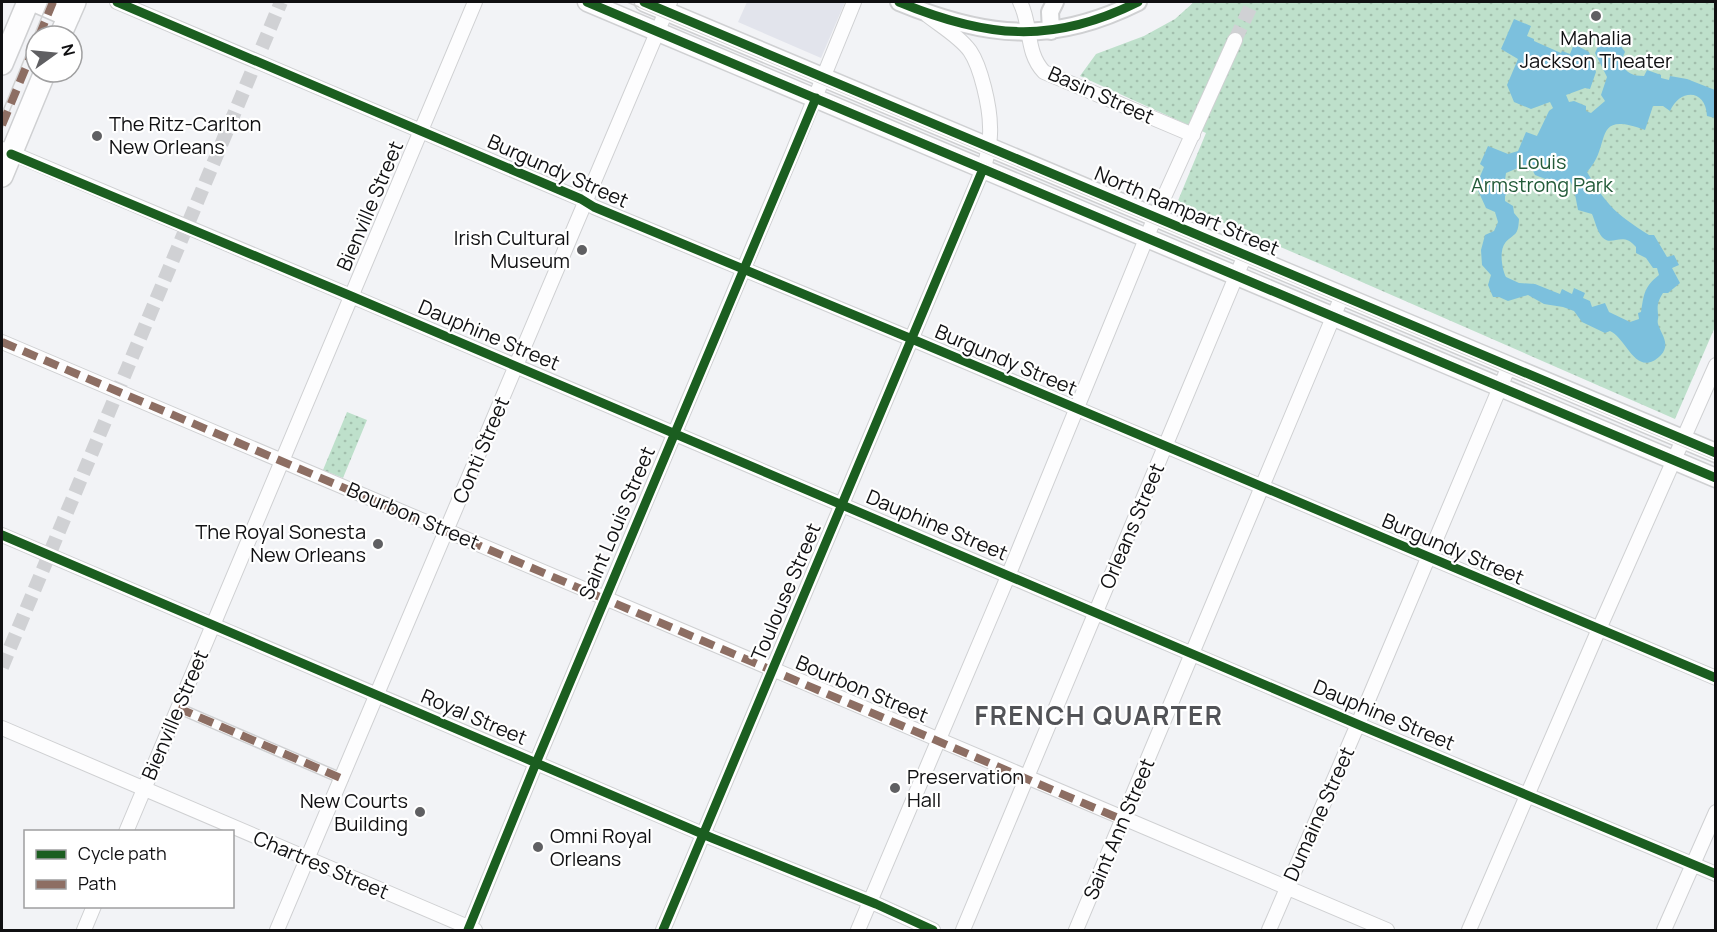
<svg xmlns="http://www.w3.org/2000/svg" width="1717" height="932" font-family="Manrope,sans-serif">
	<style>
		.built { fill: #e2e4ec }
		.park { fill: url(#park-dots) }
		.water { fill: #7cc0dd; fill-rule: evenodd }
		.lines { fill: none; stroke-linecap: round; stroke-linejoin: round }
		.minor-tunnel { stroke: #d0d1d4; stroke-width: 14; stroke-dasharray: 14 7; stroke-linecap: butt }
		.pedestrian-casing { stroke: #cfd0d2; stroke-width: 12 }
		.minor-casing { stroke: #cfd0d2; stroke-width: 16 }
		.tertiary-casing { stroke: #cfd0d2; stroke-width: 20 }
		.secondary-casing { stroke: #cfd0d2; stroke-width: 21 }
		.primary-casing { stroke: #cfd0d2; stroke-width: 24 }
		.pedestrian { stroke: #fdfdfe; stroke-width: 9 }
		.minor { stroke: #fdfdfe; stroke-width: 14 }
		.tertiary { stroke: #fdfdfe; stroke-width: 16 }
		.secondary { stroke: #fdfdfe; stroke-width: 18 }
		.primary { stroke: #fdfdfe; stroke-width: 21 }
		.tram { stroke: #d1d1d1; stroke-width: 1.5 }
		.quiet { stroke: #8d6e63; stroke-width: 8; stroke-dasharray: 15 8; stroke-linecap: butt }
		.cycleway-casing { stroke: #fff; stroke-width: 13 }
		.cycleway { stroke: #1b5e20; stroke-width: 9 }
		.poi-dot { fill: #5f5f62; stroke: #fff; stroke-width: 2 }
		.labels { text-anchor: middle; stroke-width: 4.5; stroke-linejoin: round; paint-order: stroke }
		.poi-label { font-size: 20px; fill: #101012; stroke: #fff; text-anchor: start }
		.street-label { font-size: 20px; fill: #101012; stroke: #fff }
		.park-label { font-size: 20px; fill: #235b39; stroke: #fff }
		.district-label { font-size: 26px; font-weight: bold; letter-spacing: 1.5px; fill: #525357; stroke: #fff }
	</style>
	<defs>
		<pattern id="park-dots" width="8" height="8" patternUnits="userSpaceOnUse" patternTransform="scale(1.5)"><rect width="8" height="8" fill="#bee0cb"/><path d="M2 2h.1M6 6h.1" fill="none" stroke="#a2bfad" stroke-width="1.8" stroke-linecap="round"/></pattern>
	</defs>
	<rect width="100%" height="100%" fill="#f2f3f6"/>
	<!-- built -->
	<path class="built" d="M747 2H845L821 58 738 22Z"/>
	<!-- park -->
	<path class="park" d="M1194 2H1715V327L1675 419 1332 269 1177 203 1206 133 1080 76 1096 54 1144 36 1175 19Z
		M347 412 367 420 343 478 323 470Z"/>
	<!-- water -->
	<path class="water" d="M1514 19 1531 26 1527 36 1534 39V41L1561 53 1562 51 1570 54 1574 44 1589 52 1596 72 1590 89 1585 88 1566 95 1569 102 1574 101 1586 106V111L1591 113 1605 101 1601 95 1607 77 1595 53 1600 42 1609 38 1618 42 1625 52 1620 63C1627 73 1632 76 1644 76L1647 70 1661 75V78L1669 80 1670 76 1687 79 1715 90V118L1707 116C1706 89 1680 88 1670 111L1663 106H1653L1645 130C1590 110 1613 145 1587 172 1607 206 1616 214 1649 235H1654L1667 257 1674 255 1679 265 1672 268 1680 283 1668 293H1663C1658 301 1657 305 1658 314 1659 319 1657 319 1658 324 1661 334 1671 344 1661 355 1636 380 1626 337 1610 331L1605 333 1582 322 1574 311 1563 307 1544 304 1528 295 1508 301 1499 297H1493L1488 285 1491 275 1482 265 1481 250 1485 235 1494 231 1498 222 1495 212 1486 208 1476 186 1484 167 1480 164 1488 146 1508 154 1518 151 1526 132 1537 136 1549 111 1553 108 1550 102 1531 109 1514 102 1507 85 1518 59 1501 49ZM1525 165 1531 167 1535 175 1553 182 1570 181 1574 189 1578 210 1592 214C1595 221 1597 231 1602 237 1612 248 1622 230 1636 247V253L1646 258 1653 268H1657L1659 275C1644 287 1644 294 1641 312L1638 313 1639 319 1630 322 1609 312 1605 303 1592 307 1590 301 1583 298 1585 293 1574 288 1572 294 1562 289 1560 294 1535 284 1519 283 1506 277C1502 269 1499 251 1505 243 1515 232 1518 237 1519 219L1514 213 1513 206 1505 201V196L1510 190 1505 180 1506 173Z"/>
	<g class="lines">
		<!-- minor-tunnel -->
		<path class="minor-tunnel" d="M1235 40 1253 2
			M2 667 281 2"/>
		<defs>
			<path id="pedestrian" d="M178 708 343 779"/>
			<path id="minor" d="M117 2 581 199 594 207 919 342 1716 678
				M1020 2C1032 25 1025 52 1044 72L1193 135
				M2 149 351 296 1364 727 1716 874
				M2 342 1387 930
				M2 535 712 838 876 904 933 930
				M2 728 475 930
				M126 832 475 2
				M84 930 94 906
				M277 930 670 2
				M468 930 536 763 792 154 854 2
				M663 930 985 164C988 152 991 139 990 127 990 107 981 67 970 51 960 37 941 26 927 15
				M858 930 1006 581 1155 217 1235 40
				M963 930 1245 255
				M1076 930 1342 296
				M1269 930 1358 724 1509 366
				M1469 930 1599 629 1716 365
				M1664 930 1716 812"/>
			<path id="tertiary" d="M899 2C986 38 1052 45 1138 2
				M1051 31 1050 12 1055 2"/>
			<path id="secondary" d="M587 2 1716 478
				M644 2 1716 453"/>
			<path id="primary" d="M37 2 69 16
				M60 36 75 2
				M2 64 28 2
				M2 176 45 72"/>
		</defs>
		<!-- pedestrian casing -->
		<use href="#pedestrian" class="pedestrian-casing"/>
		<!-- minor casing -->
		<use href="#minor" class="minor-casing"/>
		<!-- tertiary casing -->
		<use href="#tertiary" class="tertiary-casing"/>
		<!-- secondary casing -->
		<use href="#secondary" class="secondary-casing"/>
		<!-- primary casing -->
		<use href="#primary" class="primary-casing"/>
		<!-- pedestrian -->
		<use href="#pedestrian" class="pedestrian"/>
		<!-- minor -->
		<use href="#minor" class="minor"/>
		<!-- tertiary -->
		<use href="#tertiary" class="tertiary"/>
		<!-- secondary -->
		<use href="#secondary" class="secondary"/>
		<!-- primary -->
		<use href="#primary" class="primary"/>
		<!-- tram -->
		<path class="tram" d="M601 2 1716 472
			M627 2 1716 460
			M2 113 48 2
			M2 129 12 105"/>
		<!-- quiet -->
		<path class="quiet" d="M39 36 53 2
			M2 125 36 43
			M2 342 1123 820
			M178 708 343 779"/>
		<defs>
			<path id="cycleway" d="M117 2 581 199 594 207 919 342 1716 678
				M587 2 1716 478
				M644 2 1716 453
				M899 2C986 38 1052 45 1138 2
				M11 154 351 296 1364 727 1716 874
				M2 535 712 838 876 904 933 930
				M468 930 536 763 816 98
				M663 930 983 169"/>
		</defs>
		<!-- cycleway casing -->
		<use href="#cycleway" class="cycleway-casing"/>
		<!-- cycleway -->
		<use href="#cycleway" class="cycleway"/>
	</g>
	<!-- markers -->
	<g class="poi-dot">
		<circle cx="1596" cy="16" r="6"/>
		<circle cx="97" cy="136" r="6"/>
		<circle cx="582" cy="250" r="6"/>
		<circle cx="378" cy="544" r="6"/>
		<circle cx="895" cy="788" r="6"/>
		<circle cx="420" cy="812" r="6"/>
		<circle cx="538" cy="847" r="6"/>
	</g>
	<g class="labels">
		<!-- poi labels -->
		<g class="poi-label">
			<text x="1596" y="45" text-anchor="middle">Mahalia<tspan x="1596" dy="23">Jackson Theater</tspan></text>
			<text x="109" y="131">The Ritz-Carlton<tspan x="109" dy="23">New Orleans</tspan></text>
			<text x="570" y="245" text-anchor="end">Irish Cultural<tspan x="570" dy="23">Museum</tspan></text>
			<text x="366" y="539" text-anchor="end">The Royal Sonesta<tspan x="366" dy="23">New Orleans</tspan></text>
			<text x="907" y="784">Preservation<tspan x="907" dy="23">Hall</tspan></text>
			<text x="408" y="808" text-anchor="end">New Courts<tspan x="408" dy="23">Building</tspan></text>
			<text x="550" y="843">Omni Royal<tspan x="550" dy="23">Orleans</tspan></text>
		</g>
		<!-- street labels -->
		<g class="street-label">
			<text transform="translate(1101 95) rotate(24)" y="7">Basin Street</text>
			<text transform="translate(558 171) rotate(24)" y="7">Burgundy Street</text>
			<text transform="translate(370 206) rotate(-67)" y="7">Bienville Street</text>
			<text transform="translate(1187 211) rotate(23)" y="7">North Rampart Street</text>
			<text transform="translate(489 335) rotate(23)" y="7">Dauphine Street</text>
			<text transform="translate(1006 360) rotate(23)" y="7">Burgundy Street</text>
			<text transform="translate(481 450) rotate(-67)" y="7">Conti Street</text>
			<text transform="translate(413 516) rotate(23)" y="7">Bourbon Street</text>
			<text transform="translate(617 523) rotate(-67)" y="7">Saint Louis Street</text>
			<text transform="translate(937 525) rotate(23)" y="7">Dauphine Street</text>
			<text transform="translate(1132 526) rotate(-67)" y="7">Orleans Street</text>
			<text transform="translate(1453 549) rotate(23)" y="7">Burgundy Street</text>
			<text transform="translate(786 592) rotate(-67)" y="7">Toulouse Street</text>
			<text transform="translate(862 689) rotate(23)" y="7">Bourbon Street</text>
			<text transform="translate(175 715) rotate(-67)" y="7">Bienville Street</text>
			<text transform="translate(1384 715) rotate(23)" y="7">Dauphine Street</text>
			<text transform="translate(474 717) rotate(23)" y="7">Royal Street</text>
			<text transform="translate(1319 814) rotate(-66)" y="7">Dumaine Street</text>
			<text transform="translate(1119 829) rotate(-67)" y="7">Saint Ann Street</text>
			<text transform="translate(321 865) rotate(23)" y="7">Chartres Street</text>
		</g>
		<!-- park labels -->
		<g class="park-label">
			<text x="1542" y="169">Louis<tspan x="1542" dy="23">Armstrong Park</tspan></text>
		</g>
		<!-- district labels -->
		<g class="district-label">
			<text x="1099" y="725">FRENCH QUARTER</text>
		</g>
	</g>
	<!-- border -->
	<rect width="1717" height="932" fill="none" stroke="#101012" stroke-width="6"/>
	<!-- legend -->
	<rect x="24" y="830" width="210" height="78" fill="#ffffff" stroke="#9f9fa0" stroke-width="1.5"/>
	<rect x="36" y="850" width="30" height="9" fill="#1b5e20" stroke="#9f9fa0" stroke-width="1.5"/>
	<text x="78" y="860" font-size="18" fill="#101012">Cycle path</text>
	<rect x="36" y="880" width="30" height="9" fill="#8d6e63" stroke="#9f9fa0" stroke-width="1.5"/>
	<text x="78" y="890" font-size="18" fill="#101012">Path</text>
	<!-- north arrow -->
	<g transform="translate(54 54) rotate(75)"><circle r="28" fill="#ffffff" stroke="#9f9fa0" stroke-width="1.5"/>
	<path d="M0-4.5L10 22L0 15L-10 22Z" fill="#5f5f62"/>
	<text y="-9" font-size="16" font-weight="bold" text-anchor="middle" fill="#101012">N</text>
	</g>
</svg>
